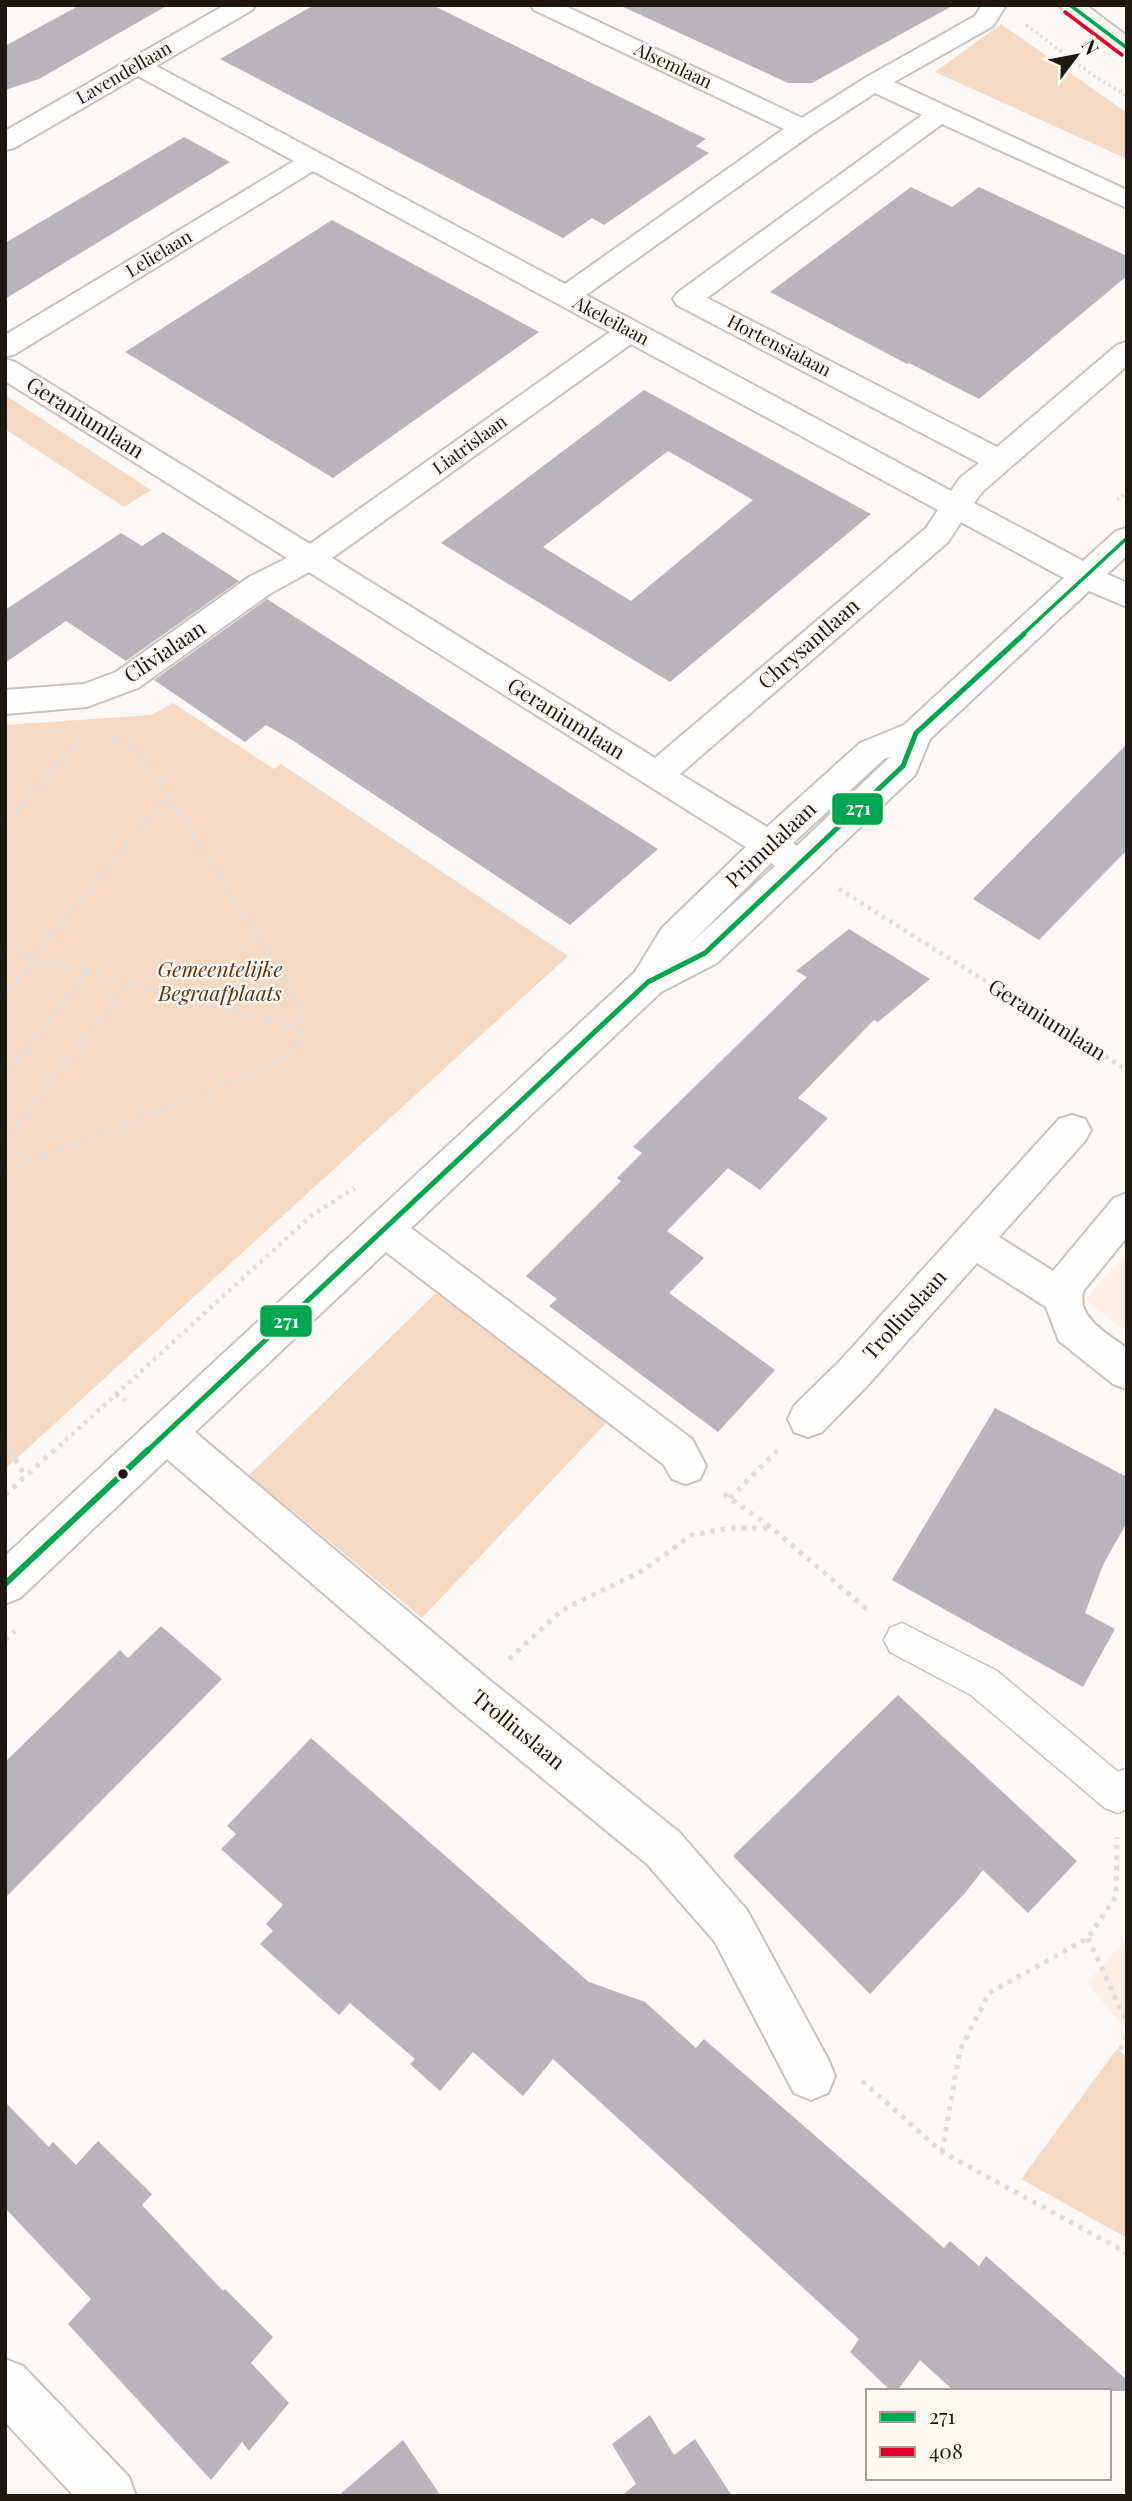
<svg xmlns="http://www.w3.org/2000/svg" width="1132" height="2501" font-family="'Playfair Display',serif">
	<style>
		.built { fill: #fdefe3 }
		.green { fill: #f5d9c3 }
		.building { fill: #b7b5ba; fill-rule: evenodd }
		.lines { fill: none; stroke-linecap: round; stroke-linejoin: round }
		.service-casing { stroke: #c8c3be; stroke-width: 3 }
		.minor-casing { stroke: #c8c3be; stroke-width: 4 }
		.secondary-casing { stroke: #c8c3be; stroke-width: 4 }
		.path-far2 { stroke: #dfdedc; stroke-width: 3.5; stroke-dasharray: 2.5 3.5; stroke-linecap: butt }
		.path-far1 { stroke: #dfdedc; stroke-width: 4.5; stroke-dasharray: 3.5 5; stroke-linecap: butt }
		.path { stroke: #dfdedc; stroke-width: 5; stroke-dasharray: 4.5 6; stroke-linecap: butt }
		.service { fill: #fefefe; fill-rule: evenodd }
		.minor { fill: #fefefe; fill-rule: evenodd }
		.secondary { fill: #f8f3ef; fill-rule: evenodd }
		.bus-1-far2-casing { stroke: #fdf8f4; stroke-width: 7 }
		.bus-1-far1-casing { stroke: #fdf8f4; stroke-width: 10 }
		.bus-1-casing { stroke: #fdf8f4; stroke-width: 11 }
		.bus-2-casing { stroke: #fdf8f4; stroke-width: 7 }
		.bus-1-far2 { stroke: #00a651; stroke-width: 3.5 }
		.bus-1-far1 { stroke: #00a651; stroke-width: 5 }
		.bus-1 { stroke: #00a651; stroke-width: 6 }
		.bus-2 { stroke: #e4002b; stroke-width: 3.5 }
		.bus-dot { fill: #1f1711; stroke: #fdf8f4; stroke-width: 2.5 }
		.labels { text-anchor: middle; stroke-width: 5; stroke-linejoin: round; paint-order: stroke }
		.far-street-label { font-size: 18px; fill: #1f1711; stroke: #fdf8f4 }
		.street-label { font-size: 21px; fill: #1f1711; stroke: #fdf8f4 }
		.park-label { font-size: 21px; font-style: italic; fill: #5d340c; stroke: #fdf8f4 }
		.line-badge { stroke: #fdf8f4; stroke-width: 2.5 }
		.badge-label { font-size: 19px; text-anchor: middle; font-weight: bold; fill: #fff }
	</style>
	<rect width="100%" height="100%" fill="#fbf8f6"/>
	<!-- built -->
	<path class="built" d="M1127 1253V1332L1085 1299Z
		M1127 1938V2031L1087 1983Z"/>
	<!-- green -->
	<path class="green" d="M1001 24 1127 113V159L935 72Z
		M5 395 151 490 124 507 5 429Z
		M173 703 274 769 281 764 568 956 5 1469V725L152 715Z
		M436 1293 607 1422 422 1618 249 1475Z
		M1117 2049 1127 2057V2238L1021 2179Z"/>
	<!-- building -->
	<path class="building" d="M80 5H168L39 79 5 90V46Z
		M314 5H432L706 139 696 146 709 153 604 225 592 218 563 238 220 59Z
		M619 5H954L812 83H788Z
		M184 137 230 162 5 299V243Z
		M911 187 952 207 979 187 1127 256V276L979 399 909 363 907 364 770 292Z
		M332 220 539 332 333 478 125 352Z
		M644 390 871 514 670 682 441 543ZM668 451 753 500 631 601 543 547Z
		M163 532 239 581 126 661 66 621 5 663V610L121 533 142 546Z
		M267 599 551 781 658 849 570 925 292 740 266 725 245 742 154 680Z
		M1127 744V850L1039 940 973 899Z
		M849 929 930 979 878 1022 874 1020 798 1098 828 1118 760 1190 728 1168 667 1231 704 1258 669 1293 775 1370 718 1432 549 1306 557 1299 526 1276 621 1181 617 1178 642 1153 633 1147 807 977 796 971Z
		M995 1408 1127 1477V1522L1103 1565 1085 1613 1115 1629 1083 1687 892 1580Z
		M161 1626 222 1679 5 1898V1762L120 1650 128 1658Z
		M898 1695 1077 1861 1028 1913 983 1870 965 1893 870 1994 733 1856Z
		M311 1738 589 1982 645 2002 696 2048 704 2039 944 2248 950 2241 979 2266 986 2256 1127 2380V2391H954L920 2360 897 2391H891L850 2352 859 2339 553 2059 523 2096 473 2052 440 2091 410 2064 415 2059 350 2003 339 2015 260 1944 273 1931 266 1924 283 1905 221 1849 236 1834 227 1826Z
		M5 2102 49 2147 53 2142 76 2165 98 2141 152 2194 142 2205 223 2291 225 2289 273 2337 251 2363 289 2403 249 2451 242 2442 211 2480 68 2324 91 2299 5 2208Z
		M650 2415 674 2455 695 2439 732 2496H621L636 2484 612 2444Z
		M403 2440 441 2496H338Z"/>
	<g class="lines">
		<defs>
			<path id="service" d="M902 1623 997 1671 1118 1772 1127 1768V1809L1118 1813 1105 1808 971 1695 890 1652 884 1640 890 1628Z"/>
			<path id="minor" d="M225 5H255L252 10 156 66 565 284 784 129 534 10 531 5H563L802 118 865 78 975 16 982 5H1006L993 26 894 82 1127 190V208L942 124 707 298 997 447 1117 345 1127 342V366L982 492 974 503 1083 561 1116 531 1127 528V556L1107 574 1127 583V607L1089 591 930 739 915 775 717 963 661 992 411 1228 692 1439 706 1466 700 1479 686 1484 672 1479 664 1465 386 1252 195 1432 487 1678 679 1832 747 1910 828 2059 835 2076 828 2093 811 2100 794 2093 715 1942 647 1864 457 1708 167 1459 20 1598 5 1604V1556L635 972 662 928 746 847 309 572 271 593 138 688 87 707 5 714V690L84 684 116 672 249 577 287 558 5 381V359L15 362 310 544 610 332 313 171 15 354 5 357V335L294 161 138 76 14 148 5 150V131ZM875 93 922 115 677 293 673 299 677 305 979 463 960 478 951 491 586 295 812 134ZM631 344 938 510 926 528 655 758 332 558ZM961 522 1064 578 904 725 860 743 767 827 680 774 948 542ZM890 757 797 846 793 843 884 759ZM771 863 775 866 689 945Z
				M1072 1115 1085 1119 1091 1130 1085 1141 999 1237 1053 1271 1114 1198 1127 1193V1237L1084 1290C1074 1316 1109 1335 1127 1348V1389L1113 1384 1059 1341 1046 1307 977 1263 867 1386 822 1432 808 1437 794 1432 788 1419 794 1406 839 1362 1059 1119Z
				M5 2359 23 2366 129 2477 136 2496H74L5 2422Z"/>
			<path id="secondary" d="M1058 5H1086L1127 36V55L1118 53Z"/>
		</defs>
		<!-- service casing -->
		<use href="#service" class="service-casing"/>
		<!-- minor casing -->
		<use href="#minor" class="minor-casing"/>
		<!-- secondary casing -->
		<use href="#secondary" class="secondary-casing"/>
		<!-- path-far2 -->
		<path class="path-far2" d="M1026 25 1094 76 1127 96
			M1117 500 1127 492"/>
		<!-- path-far1 -->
		<path class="path-far1" d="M5 824 81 737
			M839 889 1127 1070
			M5 951 304 1029
			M31 957 169 796
			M5 995 35 959
			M5 1073 88 972
			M5 1137 128 983
			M5 1171 262 1070C294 1053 307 1043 301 1005L149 764 127 743 98 735
			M116 1394 129 1404
			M5 1440 11 1452
			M53 1452 312 1215 355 1188"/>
		<!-- path -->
		<path class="path" d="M10 1450 25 1476
			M724 1494 772 1528 869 1611
			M5 1495 54 1450
			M730 1498 778 1450
			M5 1640 15 1631
			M509 1659 562 1610 642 1571 692 1535 730 1528H772
			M1088 1938 1127 2023
			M1127 2036 1121 2048 1127 2054
			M862 2081 942 2152 1127 2253
			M942 2152 960 2050 989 1993 1088 1938 1116 1896 1117 1837"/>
		<!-- service -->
		<use href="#service" class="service"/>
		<!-- minor -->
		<use href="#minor" class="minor"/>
		<!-- secondary -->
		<use href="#secondary" class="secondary"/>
		<defs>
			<path id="bus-1-far2" d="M1070 5 1127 48
				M1022 635 1127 538"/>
			<path id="bus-1-far1" d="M146 1452 648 982 705 953 903 766 916 733 1024 634"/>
			<path id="bus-1" d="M5 1584 148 1450"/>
			<path id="bus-2" d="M1065 12 1122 55"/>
		</defs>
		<!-- bus-1-far2 casing -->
		<use href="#bus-1-far2" class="bus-1-far2-casing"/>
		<!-- bus-1-far1 casing -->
		<use href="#bus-1-far1" class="bus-1-far1-casing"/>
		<!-- bus-1 casing -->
		<use href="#bus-1" class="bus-1-casing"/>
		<!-- bus-2 casing -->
		<use href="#bus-2" class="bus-2-casing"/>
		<!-- bus-1-far2 -->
		<use href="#bus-1-far2" class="bus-1-far2"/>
		<!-- bus-1-far1 -->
		<use href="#bus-1-far1" class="bus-1-far1"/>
		<!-- bus-1 -->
		<use href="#bus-1" class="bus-1"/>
		<!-- bus-2 -->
		<use href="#bus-2" class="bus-2"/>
	</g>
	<!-- markers -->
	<circle class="bus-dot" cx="123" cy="1474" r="6"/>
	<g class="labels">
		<!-- far-street labels -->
		<g class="far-street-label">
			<text transform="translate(673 66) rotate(25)" y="6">Alsemlaan</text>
			<text transform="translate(124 73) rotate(-30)" y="6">Lavendellaan</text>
			<text transform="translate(159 254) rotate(-31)" y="6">Lelielaan</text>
			<text transform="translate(611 321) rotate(28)" y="6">Akeleilaan</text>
			<text transform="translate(779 346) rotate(27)" y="6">Hortensialaan</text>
			<text transform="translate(470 445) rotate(-36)" y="6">Liatrislaan</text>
		</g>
		<!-- street labels -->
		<g class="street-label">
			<text transform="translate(85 418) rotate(32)" y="7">Geraniumlaan</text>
			<text transform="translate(809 644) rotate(-41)" y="7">Chrysantlaan</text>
			<text transform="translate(165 652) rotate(-34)" y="7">Clivialaan</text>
			<text transform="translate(566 719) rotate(32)" y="7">Geraniumlaan</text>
			<text transform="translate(771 845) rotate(-43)" y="7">Primulalaan</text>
			<text transform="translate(1047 1020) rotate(32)" y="7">Geraniumlaan</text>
			<text transform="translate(905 1315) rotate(-48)" y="7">Trolliuslaan</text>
			<text transform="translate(518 1730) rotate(39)" y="7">Trolliuslaan</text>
		</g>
		<!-- park labels -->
		<g class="park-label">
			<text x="220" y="977">Gemeentelijke<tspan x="220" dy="24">Begraafplaats</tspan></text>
		</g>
	</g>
	<g class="line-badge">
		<rect x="831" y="792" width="53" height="34" rx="7" fill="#00a651"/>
		<rect x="259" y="1304" width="54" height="34" rx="7" fill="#00a651"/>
	</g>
	<g class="badge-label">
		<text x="858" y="815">271</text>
		<text x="286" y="1328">271</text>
	</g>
	<!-- border -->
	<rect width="1132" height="2501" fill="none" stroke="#1f1711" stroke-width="14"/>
	<!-- legend -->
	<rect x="866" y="2389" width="245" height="91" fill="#fdf8f4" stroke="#a49e99" stroke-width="2"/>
	<rect x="880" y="2412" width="35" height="10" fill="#00a651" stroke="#a49e99" stroke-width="2"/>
	<text x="929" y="2424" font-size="21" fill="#1f1711">271</text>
	<rect x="880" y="2447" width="35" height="10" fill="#e4002b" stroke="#a49e99" stroke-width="2"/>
	<text x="929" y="2459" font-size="21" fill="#1f1711">408</text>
	<!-- north arrow -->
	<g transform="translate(1076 56) rotate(58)" stroke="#fdf8f4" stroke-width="5" paint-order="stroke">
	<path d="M0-5L12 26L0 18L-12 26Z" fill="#1f1711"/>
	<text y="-10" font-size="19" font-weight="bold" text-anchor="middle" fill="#1f1711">N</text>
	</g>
</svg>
